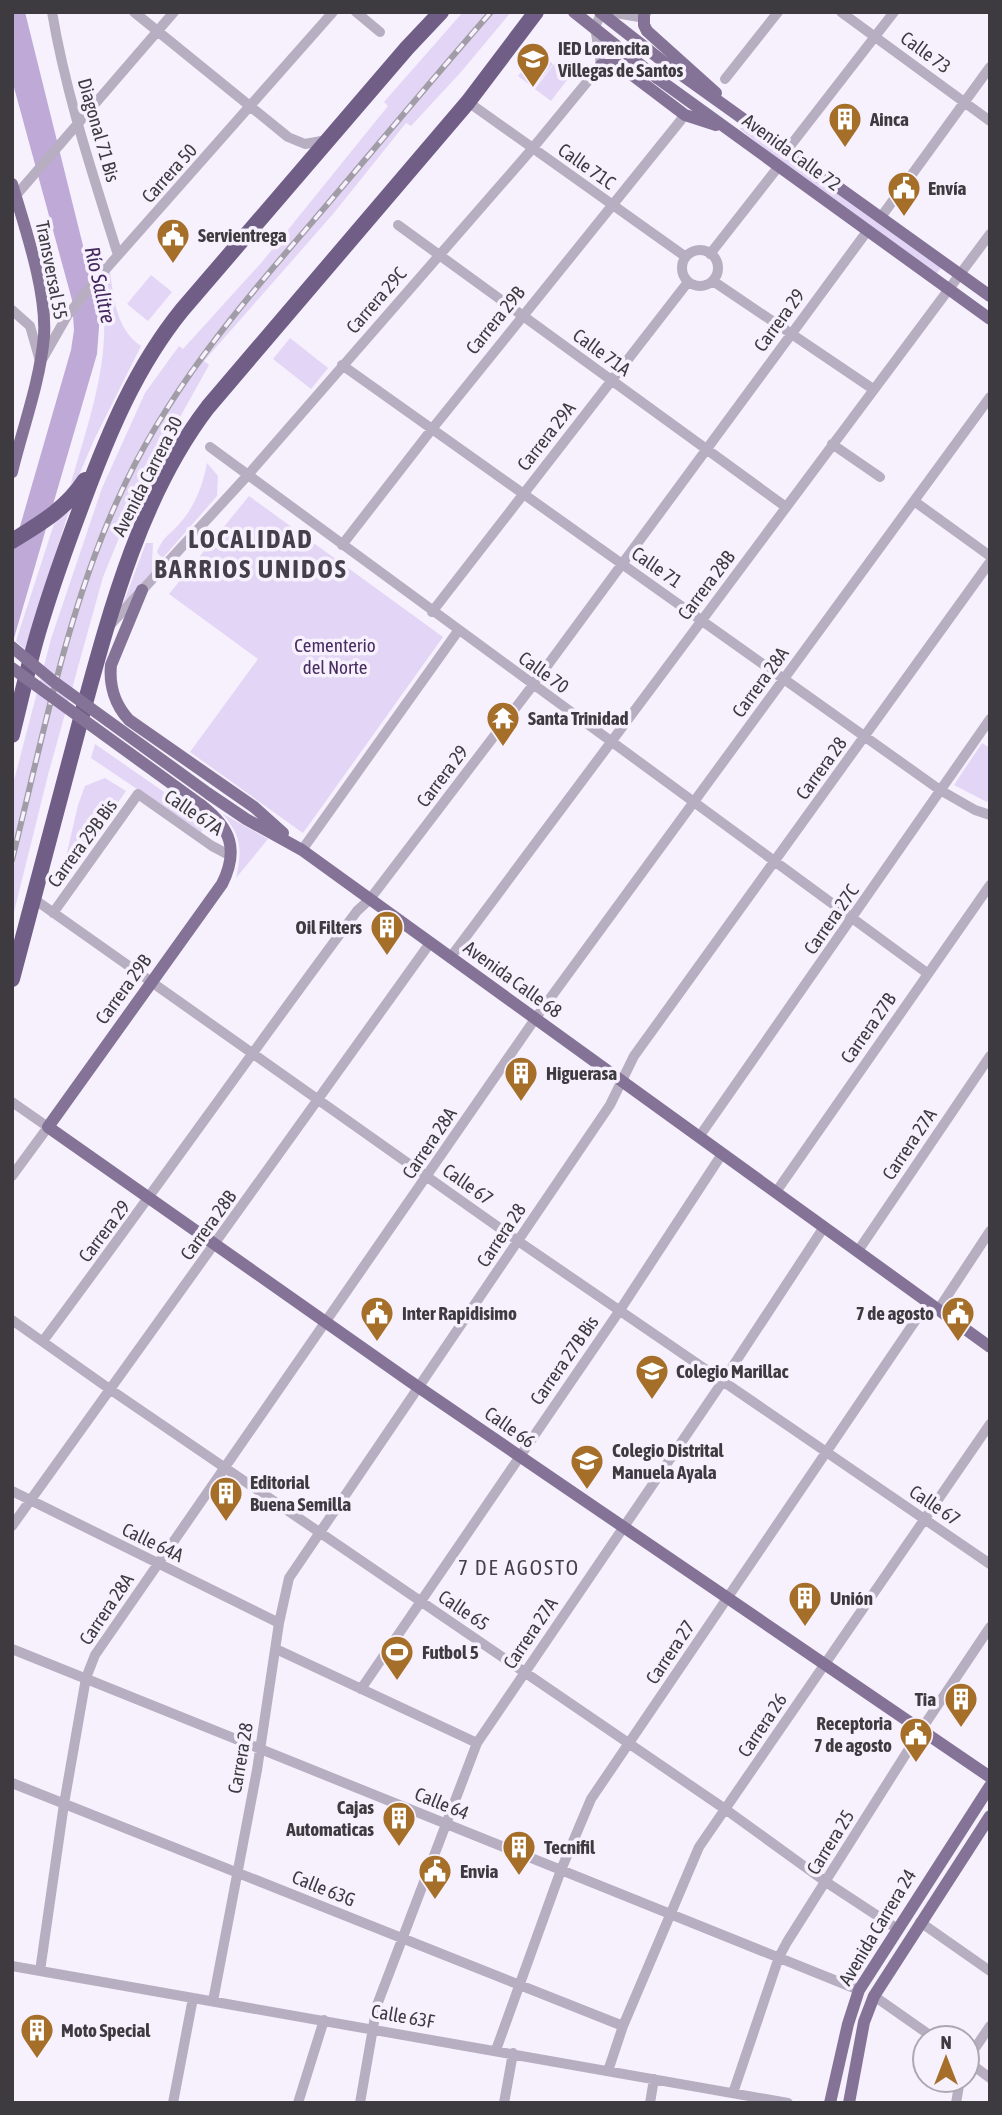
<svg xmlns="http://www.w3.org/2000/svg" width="1002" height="2115" font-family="'Asap Condensed',sans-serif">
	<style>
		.green { fill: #e3d5f5 }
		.water { fill: #bfaad7 }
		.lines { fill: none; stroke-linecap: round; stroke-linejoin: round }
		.minor { stroke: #b7aec2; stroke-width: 10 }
		.major { stroke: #847397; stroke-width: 12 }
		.highway { stroke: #715e87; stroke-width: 16 }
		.rail-casing { stroke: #a19da6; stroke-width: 6 }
		.rail { stroke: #f6f1fd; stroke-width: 3.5; stroke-dasharray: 10; stroke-linecap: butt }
		.major-bridge { stroke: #847397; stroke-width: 12 }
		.labels { text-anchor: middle; stroke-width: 7; stroke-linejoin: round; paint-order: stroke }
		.poi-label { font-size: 19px; font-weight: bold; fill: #3d3a40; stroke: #f6f1fd; text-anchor: start }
		.street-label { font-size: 19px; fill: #3d3a40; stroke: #f6f1fd }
		.park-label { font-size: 19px; fill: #482c62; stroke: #f6f1fd }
		.water-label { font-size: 21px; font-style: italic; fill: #44285f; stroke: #f6f1fd }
		.neighbourhood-label { font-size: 21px; letter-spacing: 2px; fill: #443f4b; stroke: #f6f1fd }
		.district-label { font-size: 26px; font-weight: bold; letter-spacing: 2px; fill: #443f4b; stroke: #f6f1fd }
	</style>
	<rect width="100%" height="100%" fill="#f6f1fd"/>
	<!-- green -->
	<path class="green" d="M463 12H511L461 72 411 126 406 123 333 214 204 361 209 365 150 471 130 511 103 577 48 775 12 920V788L51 639 102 488 145 393 179 346 183 349 262 262 388 106 384 102Z
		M537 51 553 64 534 88 518 76Z
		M554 64 570 76 551 101 535 89Z
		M742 126 941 268 937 273 798 175 740 129Z
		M110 272C114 299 116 329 141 346L94 440 73 489 70 487C90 414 113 360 101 283Z
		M151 275 172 292 148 321 127 304Z
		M290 338 328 368 311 389 273 359Z
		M207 463 218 476 217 496 162 559 157 552C164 535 169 536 180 523 195 506 203 485 207 463Z
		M249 496 443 637 303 833 190 752 258 659 169 594Z
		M69 511 25 649 16 641 54 524Z
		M146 543H153L152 562 156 569 123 604Z
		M982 743 990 748V797L987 802 954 785Z
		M95 744 210 824 201 832 91 758Z
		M105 778 126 791 59 887 78 805 85 786Z
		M223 814 268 839 236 878C242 850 242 837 223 814Z"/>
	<!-- water -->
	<path class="water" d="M12 12H25L100 314 97 354 12 645V554L71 350 74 330 72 300 12 80Z"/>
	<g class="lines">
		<!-- minor -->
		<path class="minor" d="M52 12C66 95 93 175 118 255
			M134 12 288 137 305 144 327 140
			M356 12 380 32
			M841 12 990 121
			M725 79 778 12
			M468 102 686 257
			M787 150 894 12
			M12 200 174 12
			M881 217 990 67
			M398 225 786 507
			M682 268a18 18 0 1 1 36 0a18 18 0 1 1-36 0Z
			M710 254 779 166
			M713 281 873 389
			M12 310 30 326 40 361
			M43 358 67 316 90 287 333 12
			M342 365 940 790 975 810 990 815
			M832 444 880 477
			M210 447 927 973
			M914 501 990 556
			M342 545 432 429 681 120
			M432 612 688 282
			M111 624 247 476 532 149 601 65 595 27 600 16 610 12 639 17 647 12
			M302 850 458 631
			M34 899 518 1241 990 1564
			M53 913 138 794 212 846 231 856
			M450 958 990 234
			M12 1102 48 1127 12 1176
			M699 1137 990 719
			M776 1192 990 885
			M858 1251 990 1056
			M938 1310 990 1231
			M12 1320 111 1390 725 1809 826 1882 896 1928
			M43 1341C149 1199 251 1053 357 911L370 899 533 685 868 230
			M12 1491 279 1623
			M12 1526 430 943
			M12 1649 859 1990
			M276 1649 477 1743
			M361 1689 620 1310 722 1154
			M12 1783 623 2026
			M920 1922 990 1971
			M12 1966 788 2103
			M40 1971 64 1804 86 1678 95 1655 535 1019 990 397
			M874 1996 934 2038
			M213 2001 257 1770 279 1623 289 1578 610 1105 634 1056 990 562
			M496 2050 561 1870 591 1799 928 1302
			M967 2060 990 2026
			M967 2061 990 2078
			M608 2071 623 2026 699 1847 990 1424
			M733 2093 779 1957 787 1942 921 1730 990 1627
			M173 2103 193 1998
			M298 2103 324 2020
			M360 2103 377 2005 477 1743 723 1381 824 1227
			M504 2103 513 2053
			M650 2103 654 2079
			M956 2103 960 2080"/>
		<!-- major -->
		<path class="major" d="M644 16V25L647 31 716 93
			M665 63 990 296
			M601 65H619L685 115 716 125
			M657 78 990 319
			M12 184C25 228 47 291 44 336 40 382 23 427 12 472
			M142 590 111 665C109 685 115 705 129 720L254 807 283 833
			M209 794 246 819 302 850 990 1347
			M201 805C231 828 239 850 222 884L48 1127 408 1380 990 1777
			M830 2103 848 2024 859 1990 990 1786
			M849 2103 864 2022 874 1996 990 1816"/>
		<!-- highway -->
		<path class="highway" d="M12 541C41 523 66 509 85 480
			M12 735C21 699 29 662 40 626 53 583 68 541 84 499 109 432 136 367 182 310L407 48 441 12
			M12 979C36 890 59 800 83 711 111 608 142 493 208 407L468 102 536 12"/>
		<defs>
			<path id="rail" d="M12 860C42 741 67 610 118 499 168 387 247 298 326 206 381 141 435 76 491 12"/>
		</defs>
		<!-- rail casing -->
		<use href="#rail" class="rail-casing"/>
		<!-- rail -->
		<use href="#rail" class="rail"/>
		<!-- major-bridge -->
		<path class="major-bridge" d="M574 12 657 78
			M600 12 665 63
			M12 647 53 681 209 794
			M12 668 201 805"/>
	</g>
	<!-- icons -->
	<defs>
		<symbol id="school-pin" viewBox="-11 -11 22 30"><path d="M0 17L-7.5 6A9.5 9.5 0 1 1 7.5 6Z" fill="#a56f2a" stroke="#f6f1fd"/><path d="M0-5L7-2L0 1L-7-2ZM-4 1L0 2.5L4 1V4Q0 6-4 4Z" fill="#fff"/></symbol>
		<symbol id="building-pin" viewBox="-11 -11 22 30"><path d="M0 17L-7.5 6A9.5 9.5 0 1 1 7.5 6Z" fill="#a56f2a" stroke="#f6f1fd"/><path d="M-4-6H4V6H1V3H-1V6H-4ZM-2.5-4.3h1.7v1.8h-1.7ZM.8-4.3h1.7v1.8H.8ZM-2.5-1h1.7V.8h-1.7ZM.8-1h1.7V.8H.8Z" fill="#fff"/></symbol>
		<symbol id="civic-pin" viewBox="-11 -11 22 30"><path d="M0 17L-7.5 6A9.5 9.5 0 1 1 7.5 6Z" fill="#a56f2a" stroke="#f6f1fd"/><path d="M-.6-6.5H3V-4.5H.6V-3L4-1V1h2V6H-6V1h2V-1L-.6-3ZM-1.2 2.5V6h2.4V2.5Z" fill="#fff"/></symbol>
		<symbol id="temple-pin" viewBox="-11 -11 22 30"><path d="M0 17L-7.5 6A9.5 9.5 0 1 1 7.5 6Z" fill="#a56f2a" stroke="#f6f1fd"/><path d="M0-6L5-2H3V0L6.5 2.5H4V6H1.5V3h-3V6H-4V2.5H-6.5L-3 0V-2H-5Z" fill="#fff"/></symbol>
		<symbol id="university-pin" viewBox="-11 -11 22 30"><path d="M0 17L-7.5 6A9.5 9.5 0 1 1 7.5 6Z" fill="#a56f2a" stroke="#f6f1fd"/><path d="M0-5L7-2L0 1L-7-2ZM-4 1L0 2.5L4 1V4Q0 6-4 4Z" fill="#fff"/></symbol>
		<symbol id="stadium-pin" viewBox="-11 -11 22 30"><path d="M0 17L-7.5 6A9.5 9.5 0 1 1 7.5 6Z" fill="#a56f2a" stroke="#f6f1fd"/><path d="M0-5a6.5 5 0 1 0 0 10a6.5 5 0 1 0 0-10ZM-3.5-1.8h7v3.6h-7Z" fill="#fff"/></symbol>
	</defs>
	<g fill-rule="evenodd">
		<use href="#school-pin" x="514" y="40" width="38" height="52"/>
		<use href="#building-pin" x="826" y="100" width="38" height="52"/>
		<use href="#civic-pin" x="885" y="169" width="38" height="52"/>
		<use href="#civic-pin" x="154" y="216" width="38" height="52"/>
		<use href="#temple-pin" x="484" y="699" width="38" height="52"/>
		<use href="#building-pin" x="368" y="908" width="38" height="52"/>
		<use href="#building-pin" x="502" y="1054" width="38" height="52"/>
		<use href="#civic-pin" x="358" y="1294" width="38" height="52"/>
		<use href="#civic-pin" x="939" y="1294" width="38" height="52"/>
		<use href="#university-pin" x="633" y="1352" width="38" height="52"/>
		<use href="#school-pin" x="568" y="1442" width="38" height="52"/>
		<use href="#building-pin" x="207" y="1474" width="38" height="52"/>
		<use href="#building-pin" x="786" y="1579" width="38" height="52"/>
		<use href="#stadium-pin" x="378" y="1633" width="38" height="52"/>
		<use href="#building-pin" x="942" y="1680" width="38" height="52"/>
		<use href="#civic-pin" x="897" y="1715" width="38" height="52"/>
		<use href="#building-pin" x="380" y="1799" width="38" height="52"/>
		<use href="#building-pin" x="500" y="1828" width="38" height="52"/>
		<use href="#civic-pin" x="416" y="1852" width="38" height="52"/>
		<use href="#building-pin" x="18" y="2011" width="38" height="52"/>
	</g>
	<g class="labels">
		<!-- poi labels -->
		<g class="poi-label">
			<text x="558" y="55">IED Lorencita<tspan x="558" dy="22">Villegas de Santos</tspan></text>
			<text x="870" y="126">Ainca</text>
			<text x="928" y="195">Envía</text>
			<text x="198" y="242">Servientrega</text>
			<text x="528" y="725">Santa Trinidad</text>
			<text x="362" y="934" text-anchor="end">Oil Filters</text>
			<text x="546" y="1080">Higuerasa</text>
			<text x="402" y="1320">Inter Rapidisimo</text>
			<text x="934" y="1320" text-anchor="end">7 de agosto</text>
			<text x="676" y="1378">Colegio Marillac</text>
			<text x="612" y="1457">Colegio Distrital<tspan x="612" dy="22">Manuela Ayala</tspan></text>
			<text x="250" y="1489">Editorial<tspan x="250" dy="22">Buena Semilla</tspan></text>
			<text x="830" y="1605">Unión</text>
			<text x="422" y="1659">Futbol 5</text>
			<text x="936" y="1706" text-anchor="end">Tia</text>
			<text x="892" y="1730" text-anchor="end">Receptoria<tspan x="892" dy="22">7 de agosto</tspan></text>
			<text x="374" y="1814" text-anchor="end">Cajas<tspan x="374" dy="22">Automaticas</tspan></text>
			<text x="544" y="1854">Tecnifil</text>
			<text x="460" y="1878">Envia</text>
			<text x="61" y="2037">Moto Special</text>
		</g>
		<!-- street labels -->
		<g class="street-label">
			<text transform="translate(926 52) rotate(36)" y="7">Calle 73</text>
			<text transform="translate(99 130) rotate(74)" y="7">Diagonal 71 Bis</text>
			<text transform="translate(792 152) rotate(36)" y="7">Avenida Calle 72</text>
			<text transform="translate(587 166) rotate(35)" y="7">Calle 71C</text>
			<text transform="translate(169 173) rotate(-48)" y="7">Carrera 50</text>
			<text transform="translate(52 270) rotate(79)" y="7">Transversal 55</text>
			<text transform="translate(376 300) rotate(-49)" y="7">Carrera 29C</text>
			<text transform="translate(495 320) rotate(-51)" y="7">Carrera 29B</text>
			<text transform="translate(779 320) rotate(-54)" y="7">Carrera 29</text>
			<text transform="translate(602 352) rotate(36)" y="7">Calle 71A</text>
			<text transform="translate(546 436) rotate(-52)" y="7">Carrera 29A</text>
			<text transform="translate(147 476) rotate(-63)" y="7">Avenida Carrera 30</text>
			<text transform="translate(657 567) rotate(35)" y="7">Calle 71</text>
			<text transform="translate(706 585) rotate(-53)" y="7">Carrera 28B</text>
			<text transform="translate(544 672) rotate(36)" y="7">Calle 70</text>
			<text transform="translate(760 682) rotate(-54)" y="7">Carrera 28A</text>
			<text transform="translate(821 768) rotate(-54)" y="7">Carrera 28</text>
			<text transform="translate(442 776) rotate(-53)" y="7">Carrera 29</text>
			<text transform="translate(194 812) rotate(34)" y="7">Calle 67A</text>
			<text transform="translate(82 843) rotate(-54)" y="7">Carrera 29B Bis</text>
			<text transform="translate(831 919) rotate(-55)" y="7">Carrera 27C</text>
			<text transform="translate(513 979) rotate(36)" y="7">Avenida Calle 68</text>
			<text transform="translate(123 989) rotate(-54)" y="7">Carrera 29B</text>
			<text transform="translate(868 1028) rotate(-55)" y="7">Carrera 27B</text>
			<text transform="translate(429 1143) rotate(-56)" y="7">Carrera 28A</text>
			<text transform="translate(909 1144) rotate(-56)" y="7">Carrera 27A</text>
			<text transform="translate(468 1184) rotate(35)" y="7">Calle 67</text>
			<text transform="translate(208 1225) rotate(-54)" y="7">Carrera 28B</text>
			<text transform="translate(104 1231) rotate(-53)" y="7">Carrera 29</text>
			<text transform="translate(501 1235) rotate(-56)" y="7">Carrera 28</text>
			<text transform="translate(564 1360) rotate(-55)" y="7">Carrera 27B Bis</text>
			<text transform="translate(510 1427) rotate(35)" y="7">Calle 66</text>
			<text transform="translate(935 1505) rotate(34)" y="7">Calle 67</text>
			<text transform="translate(153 1542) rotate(26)" y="7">Calle 64A</text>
			<text transform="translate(106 1609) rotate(-56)" y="7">Carrera 28A</text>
			<text transform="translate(464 1610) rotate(34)" y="7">Calle 65</text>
			<text transform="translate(530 1633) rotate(-56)" y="7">Carrera 27A</text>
			<text transform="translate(670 1652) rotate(-56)" y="7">Carrera 27</text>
			<text transform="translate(762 1725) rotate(-56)" y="7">Carrera 26</text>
			<text transform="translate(240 1758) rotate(-80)" y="7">Carrera 28</text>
			<text transform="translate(442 1803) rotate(22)" y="7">Calle 64</text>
			<text transform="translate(830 1842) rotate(-58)" y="7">Carrera 25</text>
			<text transform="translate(324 1888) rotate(22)" y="7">Calle 63G</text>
			<text transform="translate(877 1927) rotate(-59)" y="7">Avenida Carrera 24</text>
			<text transform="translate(403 2016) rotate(10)" y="7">Calle 63F</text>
		</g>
		<!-- park labels -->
		<g class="park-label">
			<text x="335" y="652">Cementerio<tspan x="335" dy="22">del Norte</tspan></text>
		</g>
		<!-- water labels -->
		<g class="water-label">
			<text transform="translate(100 285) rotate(77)" y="7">Río Salitre</text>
		</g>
		<!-- neighbourhood labels -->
		<g class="neighbourhood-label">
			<text x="519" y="1575">7 DE AGOSTO</text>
		</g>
		<!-- district labels -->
		<g class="district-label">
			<text x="251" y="548">LOCALIDAD<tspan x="251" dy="30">BARRIOS UNIDOS</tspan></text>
		</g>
	</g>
	<!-- border -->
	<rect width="1002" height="2115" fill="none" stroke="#3d3a40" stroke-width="28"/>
	<!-- north arrow -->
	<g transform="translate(946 2059)"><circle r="33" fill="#f6f1fd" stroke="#aca8b1" stroke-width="2"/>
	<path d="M0-5L12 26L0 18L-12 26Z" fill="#a56f2a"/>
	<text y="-10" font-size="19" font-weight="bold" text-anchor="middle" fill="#3d3a40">N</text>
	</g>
</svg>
